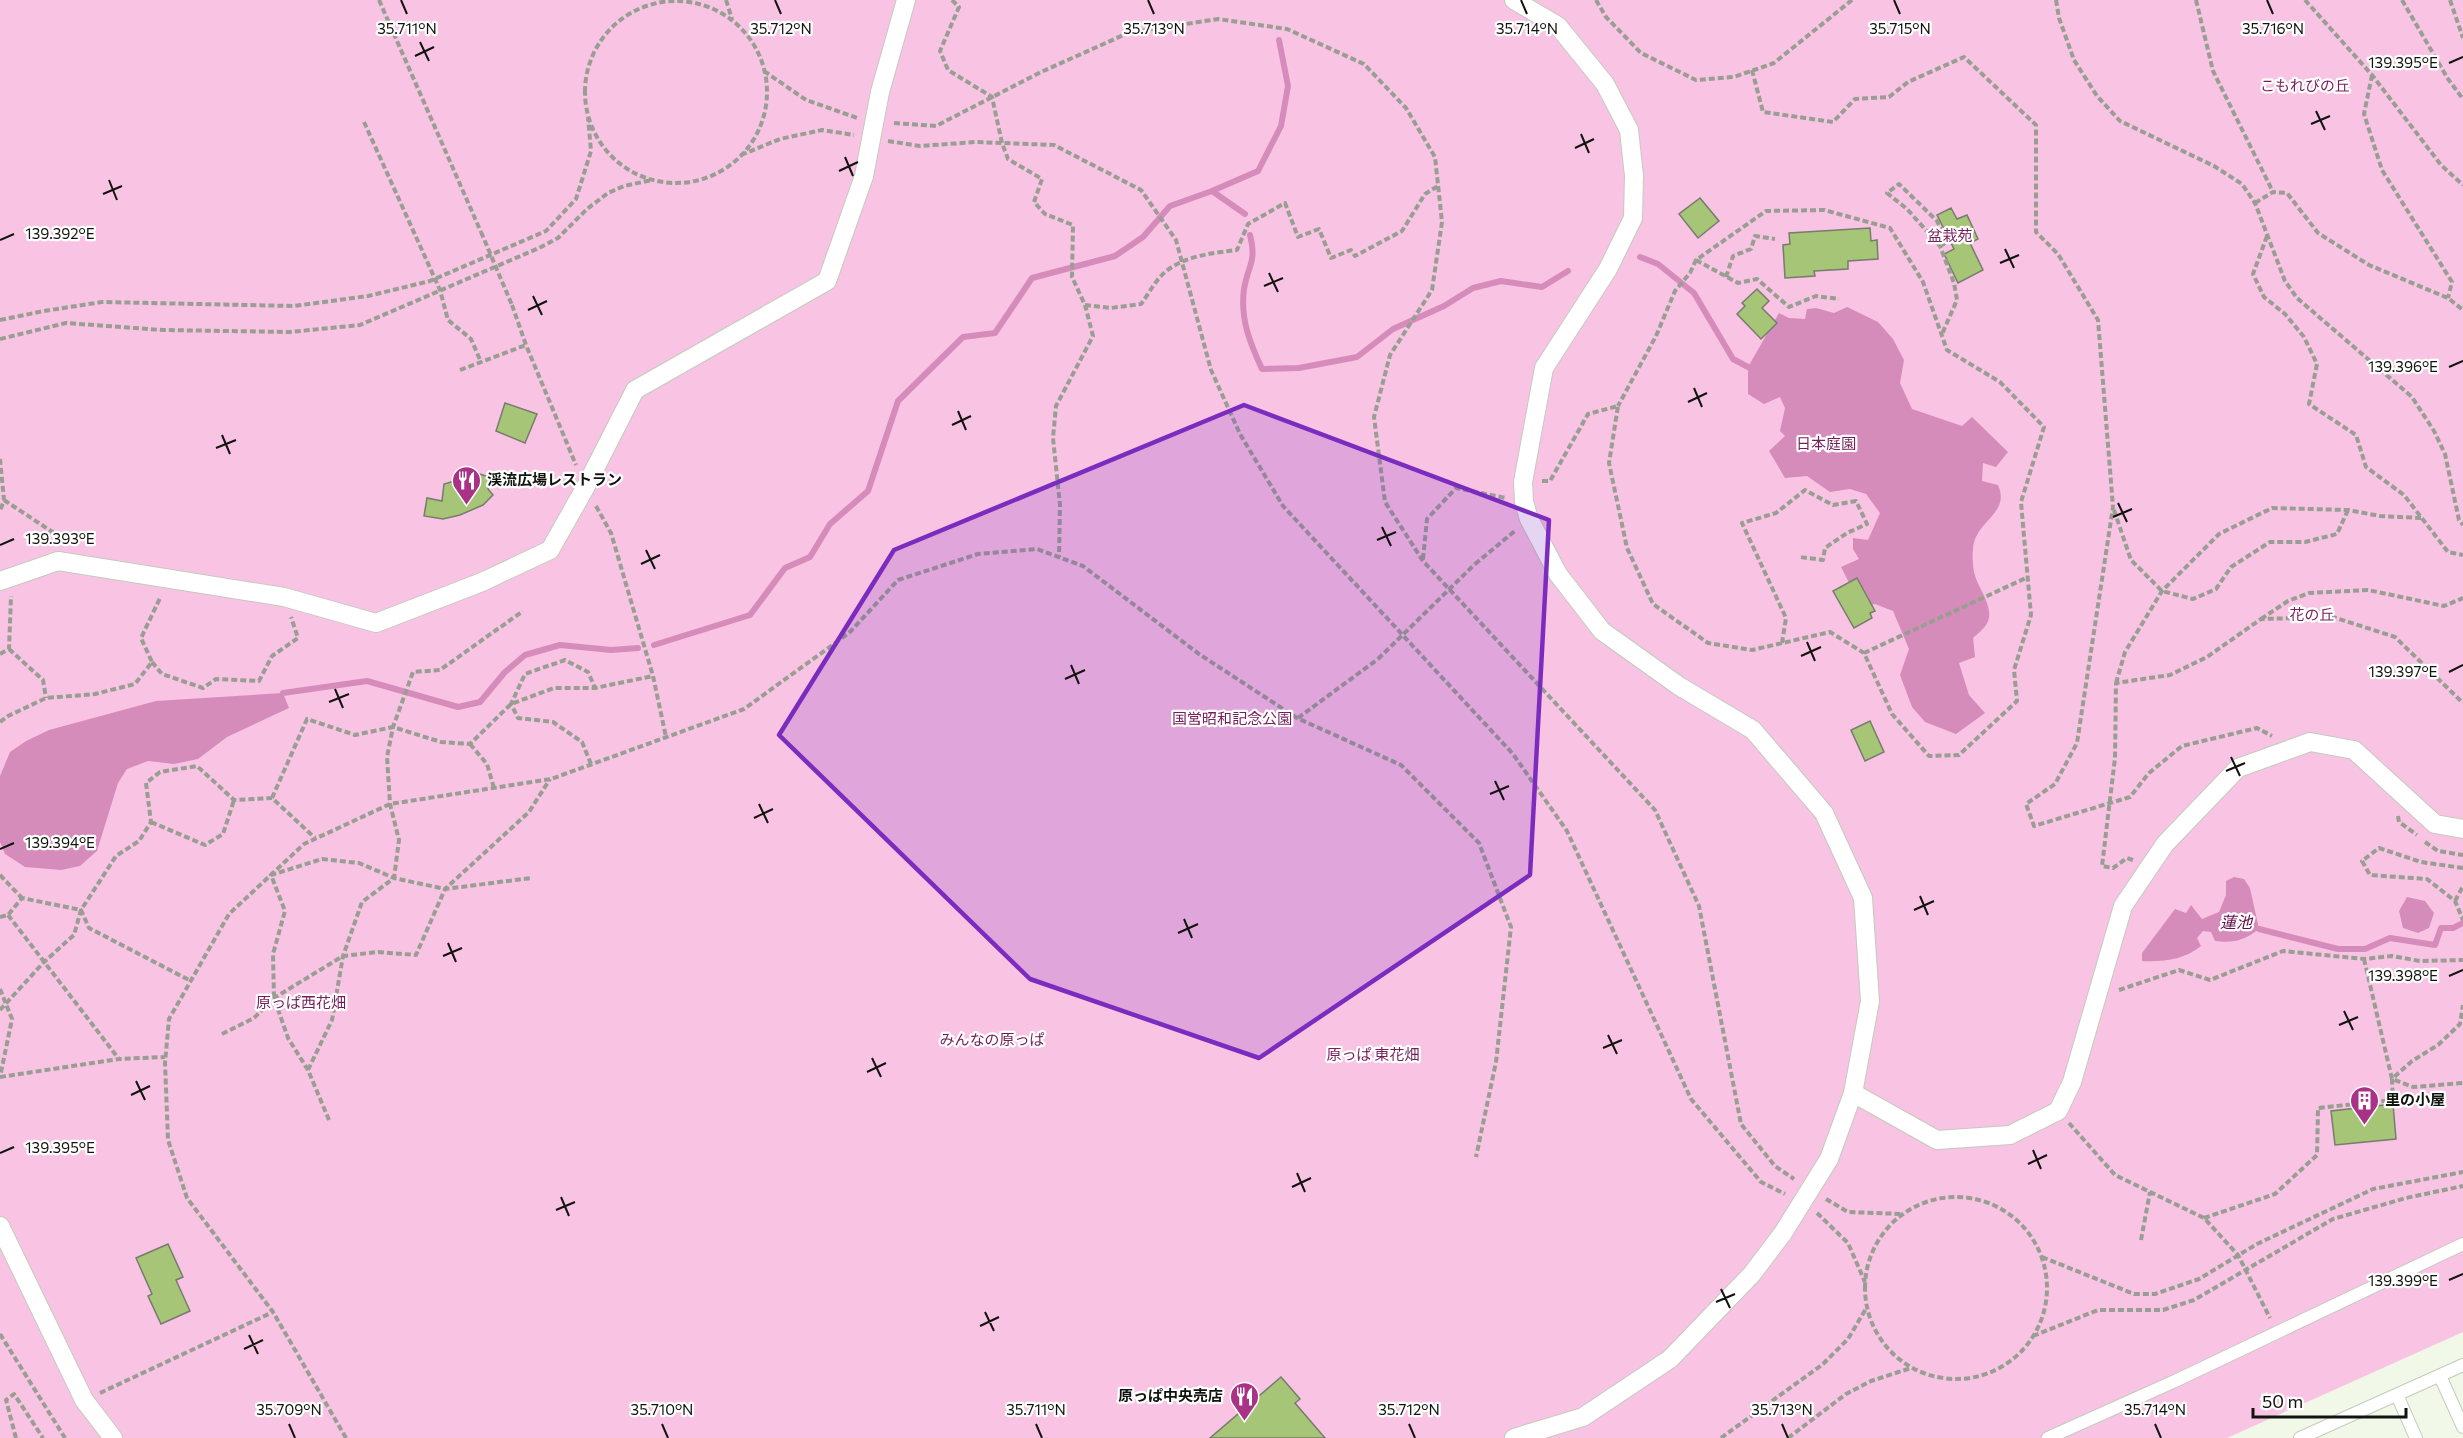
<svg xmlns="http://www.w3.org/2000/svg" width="2463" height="1438" font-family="Commissioner,'Noto Sans JP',sans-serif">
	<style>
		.green { fill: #f9c3e3 }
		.water { fill: #d68cba }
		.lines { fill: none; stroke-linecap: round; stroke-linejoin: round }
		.stream { stroke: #d68cba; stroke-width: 6 }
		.building { fill: #a6c577; stroke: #767c6e; stroke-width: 1.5 }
		.service-casing { stroke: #c4cbbc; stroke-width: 14 }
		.pedestrian-casing { stroke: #c4cbbc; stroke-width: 20 }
		.path { stroke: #999e92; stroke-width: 4; stroke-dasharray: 6 3; stroke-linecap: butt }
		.service { stroke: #fff; stroke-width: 12 }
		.pedestrian { stroke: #fff; stroke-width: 18 }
		.pedestrian-bridge-casing { stroke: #c4cbbc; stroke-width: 20; stroke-linecap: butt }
		.path-bridge { stroke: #999e92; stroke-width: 4; stroke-dasharray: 6 3; stroke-linecap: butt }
		.pedestrian-bridge { stroke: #fff; stroke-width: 18 }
		.marked { fill: #7b2cbf; fill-opacity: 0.2; stroke: #7b2cbf; stroke-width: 4.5; stroke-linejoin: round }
		.ticks { fill: none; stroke: #11140e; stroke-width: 2 }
		.labels { text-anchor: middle; stroke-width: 4.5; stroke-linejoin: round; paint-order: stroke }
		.park-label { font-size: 15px; fill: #741e5b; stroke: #fff }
		.poi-label { font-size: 15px; font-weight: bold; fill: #11140e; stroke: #fff; text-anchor: start }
		.water-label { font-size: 16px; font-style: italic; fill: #640b4d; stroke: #fff }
		.ticks-label { font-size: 15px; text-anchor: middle; fill: #11140e; stroke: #fff; stroke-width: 4.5; stroke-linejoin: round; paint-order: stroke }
	</style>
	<rect width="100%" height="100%" fill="#f1f8e8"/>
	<!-- green -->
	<path class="green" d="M0 0H2463V1332L2227 1438H0Z"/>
	<!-- water -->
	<path class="water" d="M1847 307 1878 322 1893 339 1904 360 1900 383 1912 409 1962 426 1972 417 2008 452 1996 467 1983 463 1982 481 1998 485C2011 514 1975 520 1973 549 1972 556 1973 566 1974 572 1977 588 1997 609 1986 625 1983 630 1977 634 1973 638L1975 657 1959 663 1969 695 1985 713 1956 734 1925 722 1912 707 1900 675 1909 649 1893 611 1875 604 1862 608 1841 567 1859 559 1853 549V538L1868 540 1880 513 1866 494 1850 489 1830 492 1807 476 1785 478 1769 451 1785 436 1780 431 1785 408 1780 397 1764 404 1748 394V367L1779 313 1789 318 1805 319 1807 309 1816 308 1834 313Z
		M283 693 289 708 227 737 198 759 174 764 148 761 127 769 118 783 97 851 80 866 61 870 25 867 5 854 0 842V776L10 752 26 741 49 730 156 701Z
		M2234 877 2244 879 2250 888 2259 929C2243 941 2234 943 2215 941L2211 932 2203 931 2197 938 2201 946C2184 960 2163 962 2142 961V953L2175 909 2186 913 2191 905 2202 919 2219 912 2226 895V881Z
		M2407 897 2425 901 2434 913 2429 928 2418 933 2403 928 2399 911Z"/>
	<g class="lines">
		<!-- stream -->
		<path class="stream" d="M1212 191 1258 171 1281 126 1288 86 1279 40
			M1250 235C1257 262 1248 265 1244 289 1240 319 1250 343 1262 369L1299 368 1357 357 1393 329 1444 306 1473 288 1501 281 1542 287 1568 271
			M1640 257 1658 264 1694 293 1733 359 1748 367
			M654 645 750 615 785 568 810 557 830 524 868 491 898 401 963 337 995 333 1032 278 1115 256 1143 237 1170 206 1212 191 1245 214
			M283 693 367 681 458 707 480 702 505 672 525 655 560 645 611 650 638 648
			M2259 929 2338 949H2365L2390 938 2435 945 2441 928H2453L2463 923"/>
	</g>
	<!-- building -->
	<path class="building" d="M1700 198 1719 221 1698 238 1679 214Z
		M1951 208 1957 219 1967 215 1978 239 1970 243 1983 270 1958 283 1944 254 1954 249 1937 215Z
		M1870 228 1871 241 1877 240 1878 259 1848 261V269L1814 271 1815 276 1785 278 1783 245 1790 244 1789 233Z
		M1757 289 1769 301 1762 308 1777 323 1761 339 1737 314 1745 306 1742 303Z
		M505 403 537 414 525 443 496 431Z
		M469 470 491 478 488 489 493 495 483 505 460 515 443 519 424 516 427 498 442 501 444 484 458 480Z
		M1857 578 1875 611 1870 613 1872 618 1854 628 1833 591Z
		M1870 721 1884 752 1865 761 1851 730Z
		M2393 1104 2396 1139 2335 1145 2331 1111Z
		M168 1244 183 1277 176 1280 190 1311 161 1324 148 1296 152 1294 136 1258Z
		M1281 1377 1300 1399 1295 1403 1325 1438H1210Z"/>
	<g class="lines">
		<defs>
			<path id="service" d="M2440 1376 2463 1427
				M2397 1395 2416 1438
				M2048 1438 2175 1381 2463 1244
				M2300 1438 2463 1365"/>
			<path id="pedestrian" d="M1514 0 1558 26 1605 84 1629 130 1634 176 1633 218 1608 269 1544 368 1523 482 1524 502 1529 519 1558 574 1602 631 1679 686 1753 730 1824 813 1863 898 1870 1001 1853 1093 1829 1159
				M880 92 906 0
				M0 581 58 561 284 597 376 623 482 582 550 550 585 488 635 390 827 281 864 176
				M1853 1093 1937 1140 2010 1135 2058 1111 2072 1082 2123 906 2165 844 2238 768 2310 742 2354 750 2435 824 2463 829
				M0 1226 84 1400 113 1438
				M1514 1438 1583 1417 1670 1359 1752 1274 1783 1233"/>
		</defs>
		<!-- service casing -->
		<use href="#service" class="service-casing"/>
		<!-- pedestrian casing -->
		<use href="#pedestrian" class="pedestrian-casing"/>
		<!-- path -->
		<path class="path" d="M379 0 481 232
			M726 0 732 19
			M952 0 959 7 940 51 948 70 992 97 1002 143 1008 159 1042 179 1034 202 1045 214 1073 225 1072 277 1085 305 1093 336 1056 406 1053 438 1060 505 1059 557
			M1596 0 1606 17 1641 53 1696 80 1734 77 1774 63 1852 0
			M2056 0 2059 18 2074 60 2097 96 2120 121 2214 166 2242 184 2255 203 2285 281 2297 298 2412 397 2434 431 2445 454 2459 520 2463 525
			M2196 0 2213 71 2273 192
			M2305 0 2372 75 2441 165 2463 185
			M2402 0 2448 79 2463 99
			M2450 0 2463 38
			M585 92a91 91 0 1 1 182 0a91 91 0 1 1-182 0Z
			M1752 70 1763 112 1833 122 1855 99 1889 97 1908 82 1964 57 2036 125V232L2058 254 2098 320 2113 507 2077 743 2055 784 2026 804 2034 826 2130 797 2149 773 2182 746 2257 728 2272 736
			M764 71 806 100 857 118
			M2372 75 2364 114 2382 170 2452 282 2448 298
			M364 122 440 290 448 320 471 339 481 362
			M894 123 936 126 1041 72 1128 33 1218 19 1287 29 1364 64 1406 108 1435 157 1442 222 1432 290 1390 355 1374 417 1385 502 1423 561 1655 810 1699 906 1741 1124 1775 1166 1794 1179
			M888 141 920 146 976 142 1054 145 1141 190 1176 240 1211 370 1240 434 1283 506 1513 754 1567 831 1691 1099 1761 1182 1785 1194
			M741 155 780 139 822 130 854 135
			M2255 203 2273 192 2287 193 2318 233 2369 265 2448 298 2463 310
			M2267 236 2253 274 2264 297 2285 314 2304 337 2317 364 2309 404 2356 435 2366 467 2404 495 2448 552 2463 555
			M1940 246 1947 242 1937 221 1899 184 1887 193 1907 209 1940 246 1954 283 1957 300 1942 334
			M1696 260 1738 283 1757 279 1789 307 1816 296 1839 299
			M1726 277 1733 256 1751 249 1755 236 1775 239
			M512 305 526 345 576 465
			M1085 305 1111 308 1141 304C1148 295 1155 281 1164 273 1183 256 1212 253 1237 250L1248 224 1285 203 1298 237 1319 229 1331 258 1351 250 1355 256 1402 231 1425 194 1438 186
			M0 320 44 311 102 302 294 306 368 296 430 281 546 231 576 199 591 151 588 117
			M0 339 66 323 162 330 290 332 360 325 539 248 558 238 587 209 608 193 624 186 652 180
			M460 370 526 345
			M0 459 4 500 0 511
			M1542 481H1550L1588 414 1618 406 1609 463 1627 548 1653 604 1708 643 1752 650 1830 632 1864 653 1892 714 1929 756 1959 755 2017 701 2014 670 2031 615 2021 502 2044 427 2000 382 1947 350 1923 282 1890 228 1824 210 1766 211 1696 260 1690 273 1675 291 1656 336 1618 406
			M4 500 54 533 60 543
			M596 506 611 533 653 676 666 737
			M2114 510 2131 560 2162 591 2193 599 2216 589 2231 567 2270 542H2305L2337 534 2348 510
			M1423 559 1427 519 1456 488 1506 498
			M1475 564 1516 530
			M2261 619 2288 601 2309 593 2368 590 2444 606 2463 598
			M1782 643 1786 618 1742 523 1776 513 1805 490 1833 505 1856 501 1867 524 1847 533 1825 548 1823 560 1800 557
			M9 649 43 680 46 698
			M1864 653 2028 577
			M0 654 9 649 11 596
			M152 662 162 674 203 688 216 679 259 681 272 656 298 638 291 617
			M2116 683 2125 652 2162 591 2219 534 2272 508 2348 510 2380 516 2421 518
			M1298 718 1378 659
			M0 722 8 716 46 698 95 694 135 684 152 662 141 638 161 596
			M470 744 487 764 494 788
			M591 764 582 742 553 722 518 718 511 704 525 674 565 660 588 672 595 688
			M272 798 307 719 355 735 393 727 441 742 470 744 511 704 554 688H595L653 676
			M2398 816 2399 822 2417 835
			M151 822 205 845 223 834 234 800
			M2425 842 2438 851 2463 855
			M2133 860 2127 858 2113 868 2102 866 2115 758 2116 683 2170 675 2207 657 2261 619 2333 617 2395 637 2463 703
			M2463 868 2421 862 2379 848 2362 861 2370 875 2427 879 2455 901 2463 920
			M0 875 22 898
			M2455 901 2463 886
			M8 915 119 1059
			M0 917 8 915 22 898 81 910 89 928 191 981
			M2364 959 2392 1079 2413 1087 2463 1083
			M0 989 12 1019 0 1077
			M2119 990 2179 970 2210 980 2283 951 2364 959 2392 956 2420 961 2463 960
			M0 1010 44 962 74 935 81 910 116 856 139 841 151 822 146 783 160 772 197 766 234 800 272 798 315 838
			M222 1034 254 1018 274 998 343 956 378 952 416 955 445 889 529 812 550 779
			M308 1070 332 1020 343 956 362 902 394 878 399 840 390 804 387 757 393 727 413 672 440 670 523 611
			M0 1077 119 1059 165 1057
			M329 1120 308 1070 288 1038 274 998 273 954 285 911 271 875 322 859 359 863 394 878 445 889 531 878
			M2069 1123 2115 1175 2204 1218 2238 1255 2270 1318
			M1865 1288a91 91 0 1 1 182 0a91 91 0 1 1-182 0Z
			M1826 1199 1848 1212 1902 1214
			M1817 1213 1848 1243 1865 1282
			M2204 1218 2275 1194 2317 1155 2318 1108 2393 1100 2392 1079 2412 1061 2438 1045 2460 1024 2463 1005
			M2141 1240 2150 1192
			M2042 1257 2134 1294H2155L2199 1279 2257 1244 2373 1189 2463 1172
			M0 1334 65 1438
			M2033 1336 2098 1310H2163L2194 1300 2333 1219 2406 1198 2463 1186
			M100 1393 273 1312
			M16 1438 6 1400 14 1394 43 1438
			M346 1438 273 1312 187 1198 168 1140 165 1063 169 1019 229 914 304 844 390 804 551 779 744 709 849 633 898 580 978 554 1037 549 1083 566 1199 654 1297 718 1401 765 1479 843 1511 927 1496 1062 1476 1157
			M1721 1438 1823 1364 1848 1339 1867 1307
			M1788 1438 1846 1394 1871 1381 1911 1368"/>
		<!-- service -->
		<use href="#service" class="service"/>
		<!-- pedestrian -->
		<use href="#pedestrian" class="pedestrian"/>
		<defs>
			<path id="pedestrian-bridge" d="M864 176 880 92
				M1783 1233 1829 1159"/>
		</defs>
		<!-- pedestrian-bridge casing -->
		<use href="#pedestrian-bridge" class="pedestrian-bridge-casing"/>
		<!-- path-bridge -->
		<path class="path-bridge" d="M481 232 512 305
			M1378 659 1475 564"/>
		<!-- pedestrian-bridge -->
		<use href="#pedestrian-bridge" class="pedestrian-bridge"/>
	</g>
	<!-- marked area -->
	<path class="marked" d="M1244 405 1549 520 1530 875 1259 1058 1030 979 779 735 894 550Z"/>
	<!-- ticks -->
	<path class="ticks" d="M401 0 407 14M775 0 781 14M1148 0 1154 14M1521 0 1527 14M1894 0 1900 14M2267 0 2273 14M420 42 429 61M415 56 434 47M2449 63 2463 57M2316 111 2325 130M2311 124 2330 116M1581 134 1589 153M1575 148 1594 139M845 157 853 176M839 171 858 162M109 180 117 200M103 194 122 186M0 240 14 234M2005 249 2014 268M2000 263 2019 255M1269 273 1278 292M1264 286 1283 278M533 296 542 315M528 310 547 301M2449 367 2463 361M1694 388 1702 407M1688 402 1707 393M958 411 966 430M952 425 971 416M222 435 230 454M216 448 236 440M2118 503 2127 522M2113 517 2132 509M1382 527 1391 546M1377 540 1396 532M0 545 14 539M646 550 655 569M641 564 660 555M1807 642 1815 661M1801 656 1821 647M1071 665 1079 684M2449 672 2463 665M1065 679 1085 670M335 689 343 708M329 702 349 694M2231 757 2240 776M2226 771 2245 763M1495 781 1504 800M1490 794 1509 786M759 804 768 823M754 818 773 809M0 849 14 843M1920 896 1928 915M1914 910 1934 901M1184 919 1192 938M1178 933 1198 924M448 943 456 962M443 956 462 948M2449 976 2463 970M2344 1011 2353 1030M2339 1025 2358 1017M1608 1035 1617 1054M1603 1048 1622 1040M872 1058 881 1077M867 1072 886 1063M136 1081 145 1100M131 1095 150 1086M2033 1150 2041 1169M0 1153 14 1147M2028 1164 2047 1155M1297 1173 1305 1192M1292 1187 1311 1178M561 1197 569 1216M556 1210 575 1202M2449 1280 2463 1274M1721 1289 1730 1308M1716 1302 1735 1294M985 1312 994 1331M980 1326 999 1317M249 1335 258 1354M244 1349 263 1340M289 1424 295 1438M662 1424 668 1438M1036 1424 1042 1438M1409 1424 1415 1438M1782 1424 1788 1438M2155 1424 2161 1438"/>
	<!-- icons -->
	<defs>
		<symbol id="restaurant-pin" viewBox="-11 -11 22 30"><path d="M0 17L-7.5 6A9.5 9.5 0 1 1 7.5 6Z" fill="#a93186" stroke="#fff"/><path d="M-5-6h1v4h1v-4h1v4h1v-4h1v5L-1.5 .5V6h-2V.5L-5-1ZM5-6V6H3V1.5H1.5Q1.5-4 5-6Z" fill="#fff"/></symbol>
		<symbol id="building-pin" viewBox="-11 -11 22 30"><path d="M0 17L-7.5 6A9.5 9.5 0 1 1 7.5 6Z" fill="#a93186" stroke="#fff"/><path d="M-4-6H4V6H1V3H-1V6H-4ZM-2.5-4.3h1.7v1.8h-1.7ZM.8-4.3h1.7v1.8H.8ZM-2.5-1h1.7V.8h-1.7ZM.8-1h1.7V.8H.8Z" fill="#fff"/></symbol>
	</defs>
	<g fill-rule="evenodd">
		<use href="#restaurant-pin" x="450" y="464" width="33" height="45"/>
		<use href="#building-pin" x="2348" y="1084" width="33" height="45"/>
		<use href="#restaurant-pin" x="1228" y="1380" width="33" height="45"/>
	</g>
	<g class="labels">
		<!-- park labels -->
		<g class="park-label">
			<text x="2305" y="91">こもれびの丘</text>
			<text x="1950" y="241">盆栽苑</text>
			<text x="1826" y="449">日本庭園</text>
			<text x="2312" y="620">花の丘</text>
			<text x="1232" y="724">国営昭和記念公園</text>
			<text x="301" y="1008">原っぱ西花畑</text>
			<text x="992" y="1045">みんなの原っぱ</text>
			<text x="1373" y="1060">原っぱ 東花畑</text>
		</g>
		<!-- poi labels -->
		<g class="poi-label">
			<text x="487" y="485">渓流広場レストラン</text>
			<text x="2385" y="1105">里の小屋</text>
			<text x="1223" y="1401" text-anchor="end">原っぱ中央売店</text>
		</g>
		<!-- water labels -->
		<g class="water-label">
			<text x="2236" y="928">蓮池</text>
		</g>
	</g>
	<g class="ticks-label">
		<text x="407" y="34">35.711°N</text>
		<text x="781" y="34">35.712°N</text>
		<text x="1154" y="34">35.713°N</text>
		<text x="1527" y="34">35.714°N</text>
		<text x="1900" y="34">35.715°N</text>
		<text x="2273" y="34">35.716°N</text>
		<text x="2403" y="68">139.395°E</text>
		<text x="60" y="239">139.392°E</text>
		<text x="2403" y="372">139.396°E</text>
		<text x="60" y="544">139.393°E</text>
		<text x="2403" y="677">139.397°E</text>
		<text x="60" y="848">139.394°E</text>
		<text x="2403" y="981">139.398°E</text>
		<text x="60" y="1153">139.395°E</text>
		<text x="2403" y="1286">139.399°E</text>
		<text x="289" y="1415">35.709°N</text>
		<text x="662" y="1415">35.710°N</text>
		<text x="1036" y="1415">35.711°N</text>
		<text x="1409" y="1415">35.712°N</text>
		<text x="1782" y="1415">35.713°N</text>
		<text x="2155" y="1415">35.714°N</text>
	</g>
	<!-- scale -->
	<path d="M2253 1408v9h153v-9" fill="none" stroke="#11140e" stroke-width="3"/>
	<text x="2262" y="1408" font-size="18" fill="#11140e" stroke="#ffffff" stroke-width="4.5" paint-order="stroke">50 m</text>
</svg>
